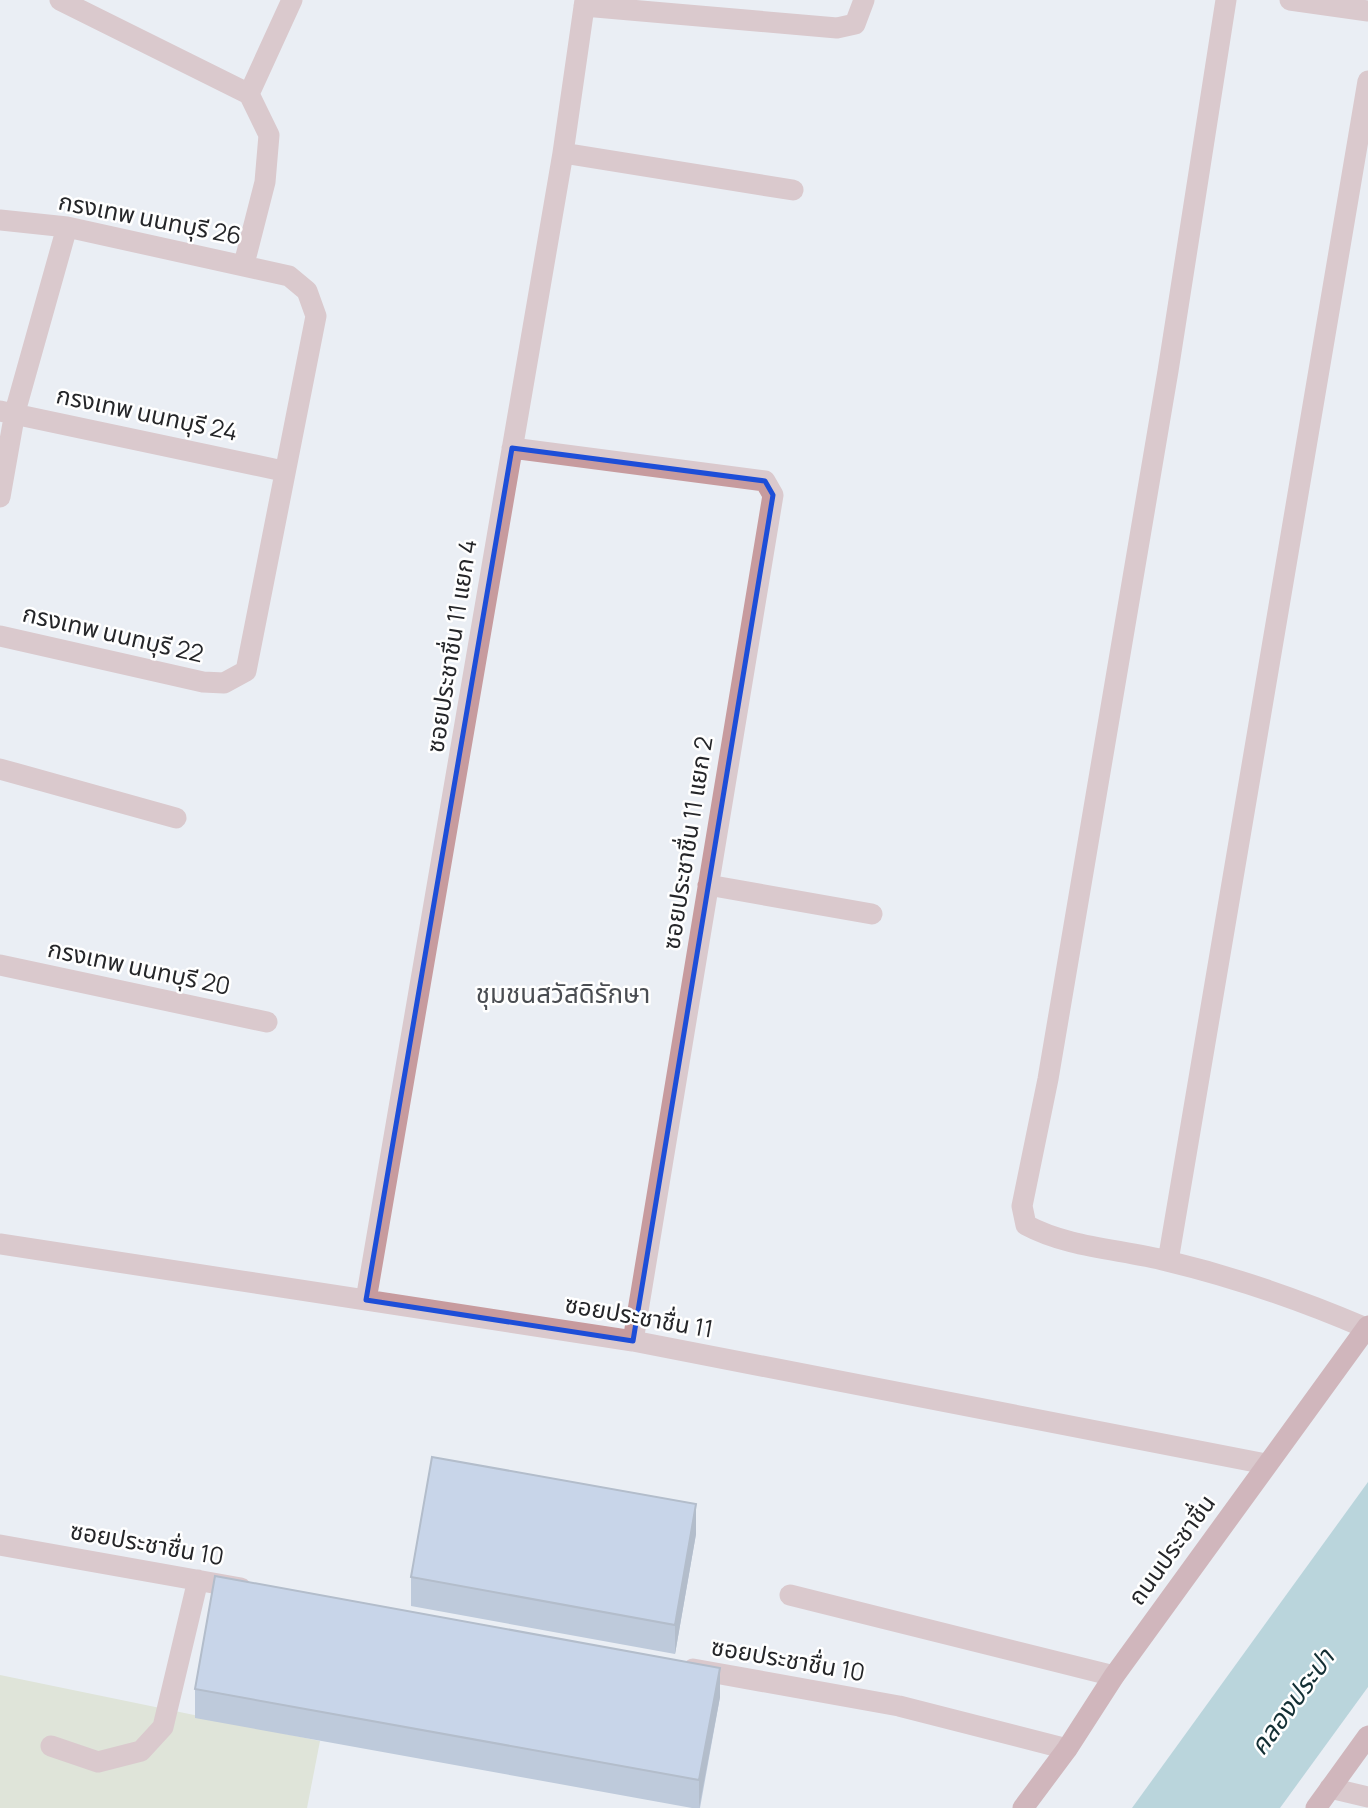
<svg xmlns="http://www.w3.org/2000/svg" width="1368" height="1808" font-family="Manrope,'Noto Sans Thai',sans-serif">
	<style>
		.grass { fill: #d2d7b8 }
		.water { fill: #80b5bf }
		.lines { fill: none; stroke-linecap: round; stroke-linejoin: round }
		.street { stroke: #c79b9e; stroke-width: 21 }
		.secondary { stroke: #b17278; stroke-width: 21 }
		.wall { fill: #8a9dbc }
		.shaded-wall { fill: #718099 }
		.building { fill: #a1b7db; stroke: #718099; stroke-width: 2 }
		.marked { fill: none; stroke: #1d4ed8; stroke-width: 5; stroke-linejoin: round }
		.labels { text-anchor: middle; stroke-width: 5; stroke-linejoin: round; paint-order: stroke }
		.street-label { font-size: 24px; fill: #252629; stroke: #fff }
		.neighbourhood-label { font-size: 26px; fill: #4a4d52; stroke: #fff }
		.water-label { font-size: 26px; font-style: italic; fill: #132f34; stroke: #fff }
	</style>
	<rect width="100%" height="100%" fill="#eaeef4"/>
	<!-- grass -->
	<path class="grass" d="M0 1675 320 1741 307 1808H0Z"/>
	<!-- water -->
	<path class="water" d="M1368 1482V1687L1280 1808H1132Z"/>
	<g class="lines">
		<!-- street -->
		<path class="street" d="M60 0 249 94 269 135 265 182 244 264
			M1226 0 1168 371 1048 1079 1022 1206 1026 1225C1069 1248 1120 1249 1167 1261 1234 1277 1303 1301 1366 1328
			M1290 0 1368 11
			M584 6 837 28 855 24 864 0
			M249 94 292 0
			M563 153 793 190
			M0 220 67 227 289 276 307 291 316 316 246 671 224 683 203 682 0 636
			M0 411 283 471
			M512 448 765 481 773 495 633 1341
			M0 497 15 412 67 227
			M0 769 176 818
			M708 885 872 914
			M0 965 267 1022
			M0 1244 633 1341 1266 1464
			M1168 1261 1368 81
			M366 1300 563 153 585 0
			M0 1545 241 1588
			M790 1595 1114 1676
			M693 1669 899 1706 1067 1749
			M51 1746 98 1762 141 1751 163 1727 198 1580
			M1330 1788 1368 1797"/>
		<!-- secondary -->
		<path class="secondary" d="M1023 1808 1067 1749 1114 1676 1368 1326
			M1316 1808 1368 1736"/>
	</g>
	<!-- wall -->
	<path class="wall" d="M696 1534 675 1654 411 1606V1577Z
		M195 1689 720 1697 700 1808H692L195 1718Z"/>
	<!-- shaded-wall -->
	<path class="shaded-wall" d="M696 1504V1534L675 1654V1625Z
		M720 1668V1697L699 1808V1780Z"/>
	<!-- building -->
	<path class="building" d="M432 1457 696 1504 675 1625 411 1577Z
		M215 1576 720 1668 699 1780 195 1689Z"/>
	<!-- marked area -->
	<path d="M0 0H1368V1808H0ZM512 448 765 481 773 495 633 1341 366 1300Z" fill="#eaeef4" fill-opacity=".55" fill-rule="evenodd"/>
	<path class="marked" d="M512 448 765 481 773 495 633 1341 366 1300Z"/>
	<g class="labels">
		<!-- street labels -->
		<g class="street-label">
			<text transform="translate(150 219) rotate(11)" y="8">กรงเทพ นนทบุรี 26</text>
			<text transform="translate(147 414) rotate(12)" y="8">กรงเทพ นนทบุรี 24</text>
			<text transform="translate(113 634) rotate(13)" y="8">กรงเทพ นนทบุรี 22</text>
			<text transform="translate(452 646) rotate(-81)" y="8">ซอยประชาชื่น 11 แยก 4</text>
			<text transform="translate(688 843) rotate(-81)" y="8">ซอยประชาชื่น 11 แยก 2</text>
			<text transform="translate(139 968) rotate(12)" y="8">กรงเทพ นนทบุรี 20</text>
			<text transform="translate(639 1317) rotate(10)" y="8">ซอยประชาชื่น 11</text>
			<text transform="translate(147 1544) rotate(10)" y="8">ซอยประชาชื่น 10</text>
			<text transform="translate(1172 1550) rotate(-54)" y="8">ถนนประชาชื่น</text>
			<text transform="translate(788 1660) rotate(10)" y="8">ซอยประชาชื่น 10</text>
		</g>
		<!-- neighbourhood labels -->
		<g class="neighbourhood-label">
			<text x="563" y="1003">ชุมชนสวัสดิรักษา</text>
		</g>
		<!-- water labels -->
		<g class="water-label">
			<text transform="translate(1292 1702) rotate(-54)" y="9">คลองประปา</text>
		</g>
	</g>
</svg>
